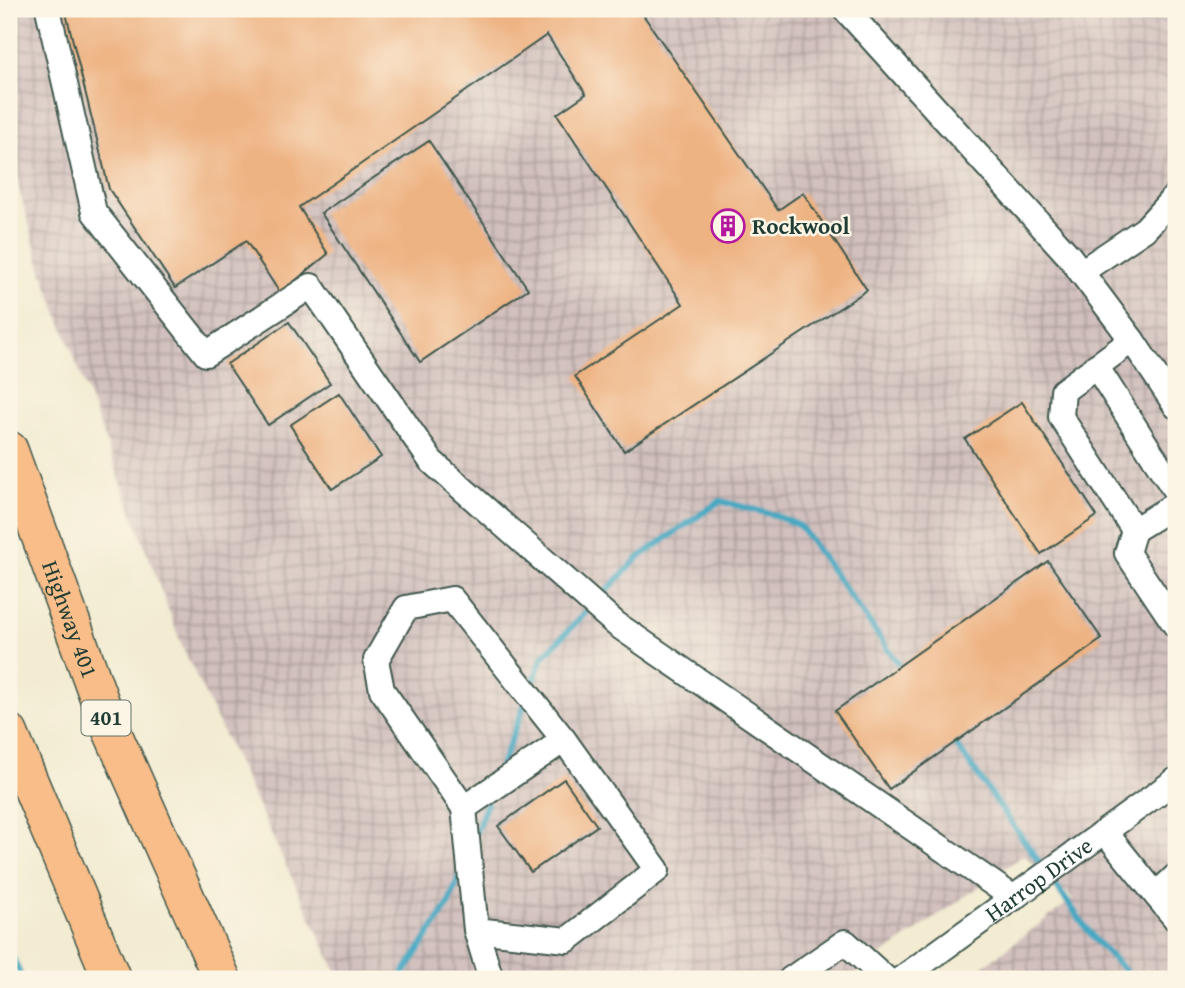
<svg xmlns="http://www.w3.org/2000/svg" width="1185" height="988" font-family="'Gentium Book Plus',serif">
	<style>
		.industrial { fill: url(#industrial-grid) }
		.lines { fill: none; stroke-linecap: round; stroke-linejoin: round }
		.stream { stroke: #42a8c2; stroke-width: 6 }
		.building { fill: #eeb383 }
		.minor-casing { stroke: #3f574c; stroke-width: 28 }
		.highway-casing { stroke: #3f574c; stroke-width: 40 }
		.minor { stroke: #fff; stroke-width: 24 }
		.highway { stroke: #f8bd89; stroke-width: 37 }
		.labels { text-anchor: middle; stroke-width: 5; stroke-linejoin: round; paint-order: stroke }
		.shield { fill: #fcf5e5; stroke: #617469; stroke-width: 2 }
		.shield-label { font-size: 21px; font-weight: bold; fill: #1f3d34 }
		.poi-label { font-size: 23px; font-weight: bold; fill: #1f3d34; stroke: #fcf5e5; text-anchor: start }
		.street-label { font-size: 23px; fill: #1f3d34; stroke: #fcf5e5 }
	</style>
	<defs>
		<pattern id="industrial-grid" width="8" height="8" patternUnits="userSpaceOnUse" patternTransform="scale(1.75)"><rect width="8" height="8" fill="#d1c0bd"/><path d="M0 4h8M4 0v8" fill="none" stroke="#a99d9a"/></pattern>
	</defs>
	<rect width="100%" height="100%" fill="#fcf5e5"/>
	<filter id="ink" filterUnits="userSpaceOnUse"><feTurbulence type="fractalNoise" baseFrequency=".0143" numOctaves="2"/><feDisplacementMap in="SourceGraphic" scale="14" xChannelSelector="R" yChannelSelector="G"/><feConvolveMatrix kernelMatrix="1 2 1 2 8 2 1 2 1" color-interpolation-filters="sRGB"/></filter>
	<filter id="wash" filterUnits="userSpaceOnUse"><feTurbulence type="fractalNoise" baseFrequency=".00686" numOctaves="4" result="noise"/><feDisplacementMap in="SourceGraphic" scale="28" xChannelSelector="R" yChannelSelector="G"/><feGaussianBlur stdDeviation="1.57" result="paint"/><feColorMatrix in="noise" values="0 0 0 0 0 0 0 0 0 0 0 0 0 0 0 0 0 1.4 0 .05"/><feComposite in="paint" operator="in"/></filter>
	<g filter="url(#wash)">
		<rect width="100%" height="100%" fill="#f3ecd3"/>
		<!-- industrial -->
		<path class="industrial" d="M9 9H1176V979H966L1073 899 1024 855 848 979H340L182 646 42 271 9 153Z"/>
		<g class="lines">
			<!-- stream -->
			<path class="stream" d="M598 600 638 558 720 501 774 515 800 526 903 670
				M531 688 542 658 590 608
				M950 736 1045 870
				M497 776 526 701
				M476 832 487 803
				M1051 879 1095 940 1133 979
				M9 949 22 979
				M400 979 448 905 461 871"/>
		</g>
		<g id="blocks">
			<!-- building -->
			<path class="building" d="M65 9H639L778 210 803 193 867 290 624 451 575 376 683 304 557 114 586 94 547 35 299 207 328 254 280 293 246 241 175 288 109 189Z
				M429 141 528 289 420 362 321 213Z
				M289 322 330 383 268 425 227 364Z
				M339 393 381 457 332 489 290 425Z
				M1022 402 1097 516 1041 554 965 439Z
				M1048 561 1102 639 889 789 835 711Z
				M564 779 597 826 531 872 498 826Z"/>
		</g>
	</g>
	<g filter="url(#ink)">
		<use href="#blocks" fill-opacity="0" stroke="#3f574c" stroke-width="2"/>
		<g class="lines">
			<defs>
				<g id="minor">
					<path d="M48 9 94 212 206 354 311 286 431 461 616 624 1014 898"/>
					<path d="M845 9 1069 256 1132 340"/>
					<path d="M1081 272 1145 229 1176 195"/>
					<path d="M1096 366 1176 492"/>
					<path d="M1176 406 1132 340 1063 391 1061 417 1134 530 1176 504"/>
					<path d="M1134 530 1127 553 1176 626"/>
					<path d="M464 808 382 690 376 660 406 608 452 599 564 740"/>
					<path d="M1105 832 1156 895"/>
					<path d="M1176 876 1156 895 1176 919"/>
					<path d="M476 930 567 940 657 870 564 740 464 808 476 930 491 979"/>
					<path d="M791 979 845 942 886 979"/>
					<path id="s1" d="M901 979 1176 780"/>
				</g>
				<g id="highway">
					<path id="s2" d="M9 450 106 718 222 979"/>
					<path d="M9 733 112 979"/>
				</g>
			</defs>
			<!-- minor casing -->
			<use href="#minor" class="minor-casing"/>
			<!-- highway casing -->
			<use href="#highway" class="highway-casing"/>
			<!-- minor -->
			<use href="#minor" class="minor"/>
			<!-- highway -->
			<use href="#highway" class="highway"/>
		</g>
	</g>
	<!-- icons -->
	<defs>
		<symbol id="building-ring" viewBox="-11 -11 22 22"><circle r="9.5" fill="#fcf5e5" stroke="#b5179e" stroke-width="1.5"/><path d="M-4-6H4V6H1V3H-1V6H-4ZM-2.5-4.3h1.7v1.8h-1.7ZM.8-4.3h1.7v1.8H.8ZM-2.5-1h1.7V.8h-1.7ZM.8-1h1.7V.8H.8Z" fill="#b5179e"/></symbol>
	</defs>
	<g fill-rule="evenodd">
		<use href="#building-ring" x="709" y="207" width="38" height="38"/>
	</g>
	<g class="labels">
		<!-- shield labels -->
		<rect class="shield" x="81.5" y="700.5" width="49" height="35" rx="5"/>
		<g class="shield-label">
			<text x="106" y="725">401</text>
		</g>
		<!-- poi labels -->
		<g class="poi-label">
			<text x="752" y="234">Rockwool</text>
		</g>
		<!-- street labels -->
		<g class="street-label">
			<text dy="8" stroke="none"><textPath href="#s2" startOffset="180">Highway 401</textPath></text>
			<text dy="8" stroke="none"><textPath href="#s1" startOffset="170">Harrop Drive</textPath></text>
		</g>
	</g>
	<!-- margin -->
	<rect width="1185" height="988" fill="none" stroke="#fcf5e5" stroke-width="35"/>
</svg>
